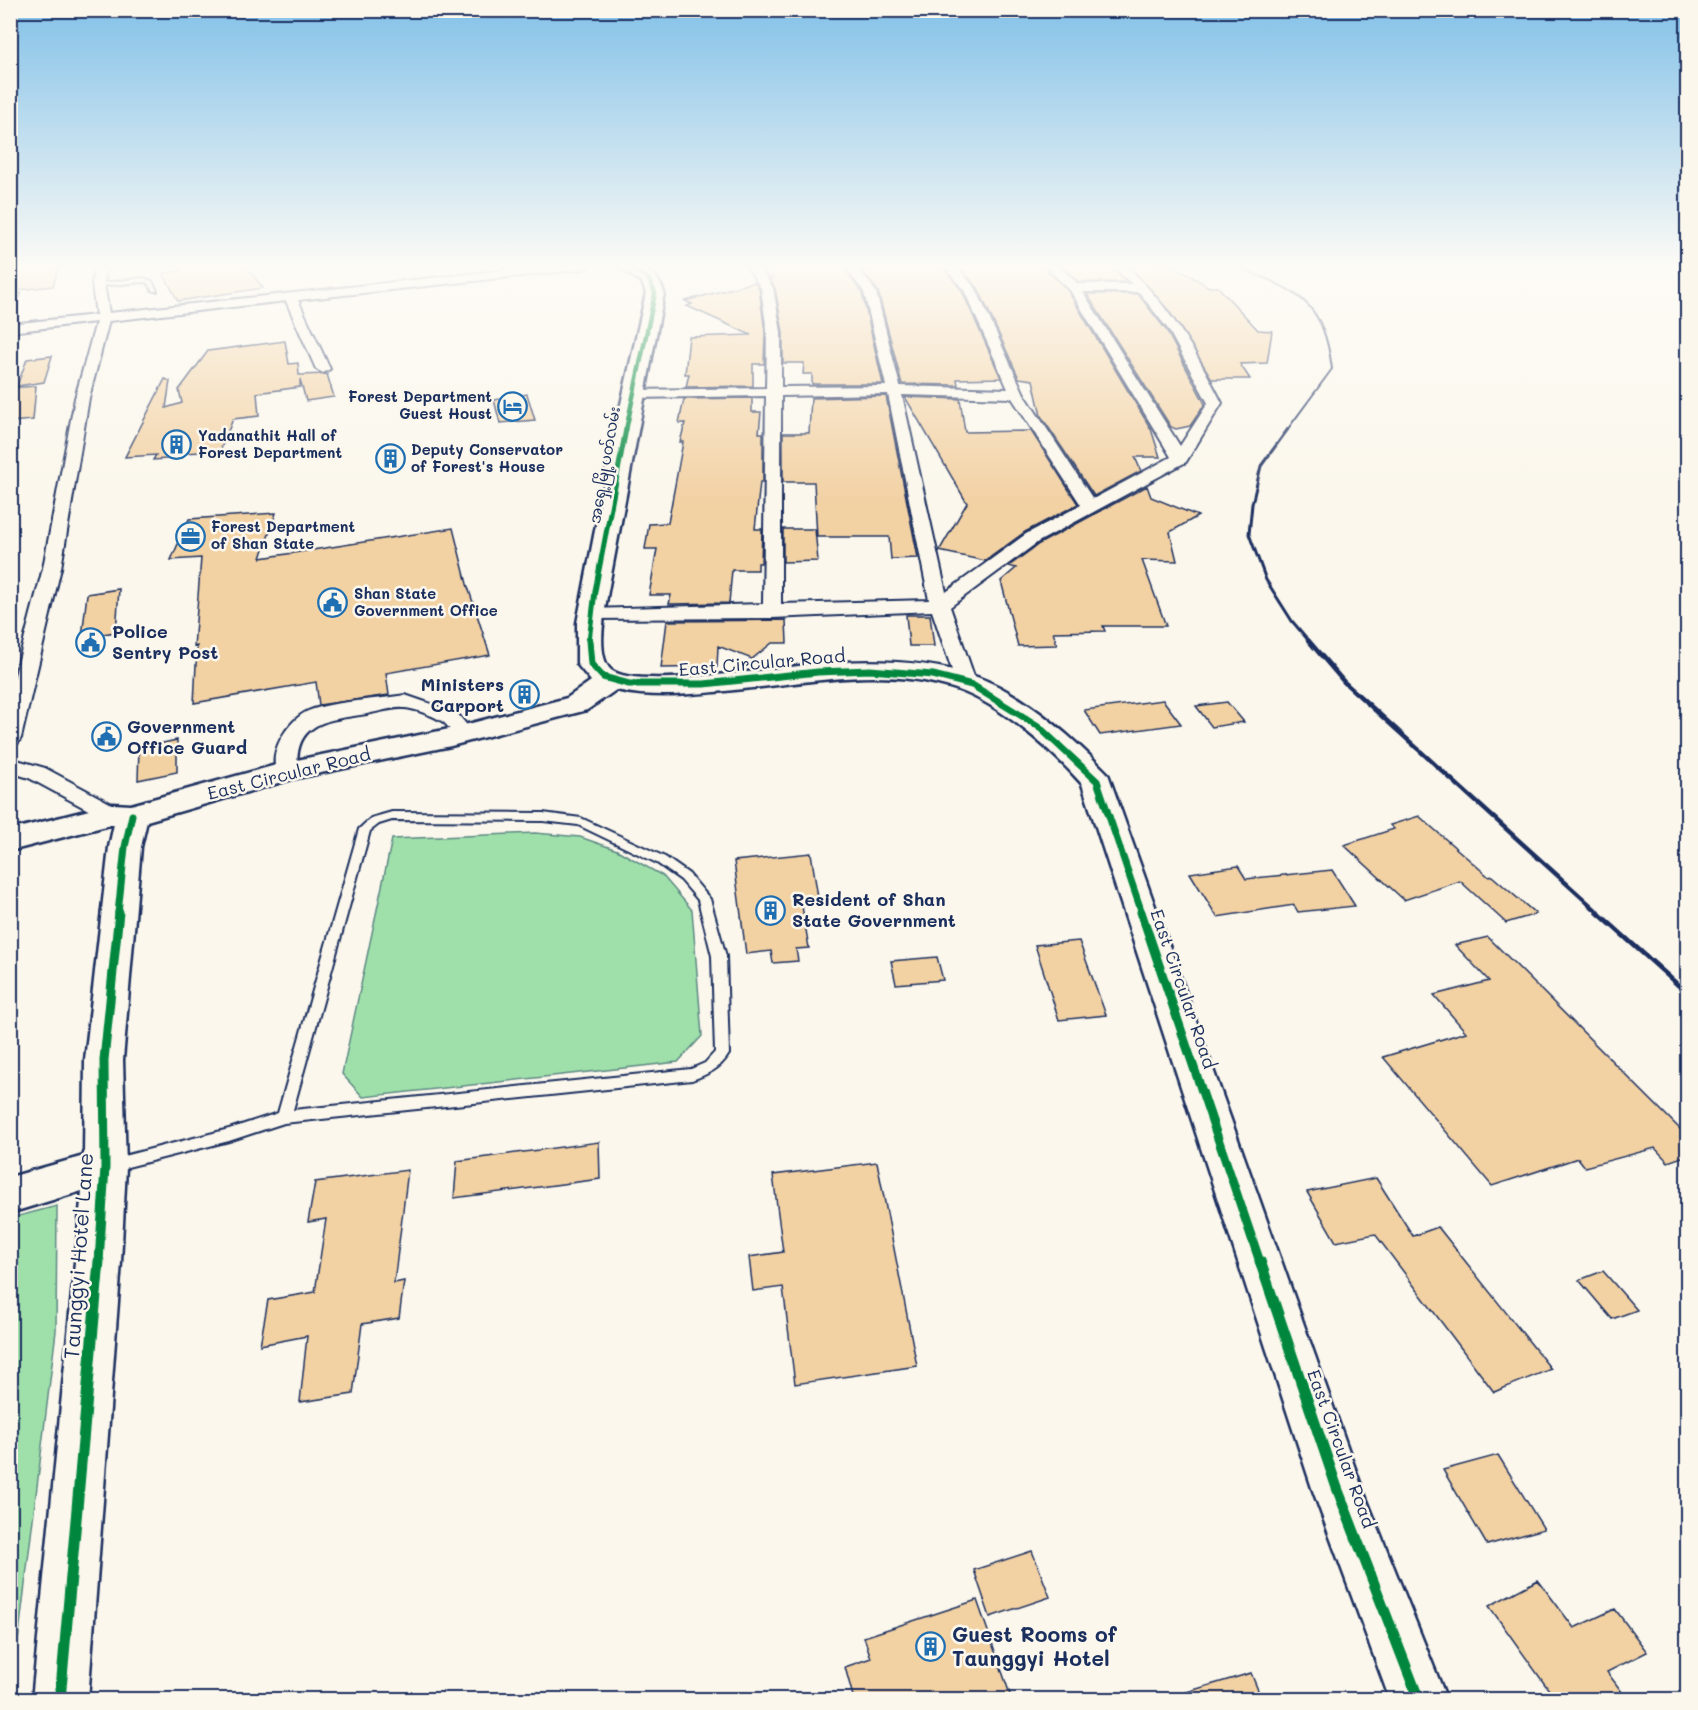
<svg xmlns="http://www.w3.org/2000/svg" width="1698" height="1710" font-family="Mali,'Noto Sans Myanmar',sans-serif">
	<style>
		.green { fill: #9fe0aa; stroke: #5d8884; stroke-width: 1.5 }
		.building { fill: #f2d1a3; stroke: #1b2f5e; stroke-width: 1.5 }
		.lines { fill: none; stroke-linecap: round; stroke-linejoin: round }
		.lane-casing { stroke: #1b2f5e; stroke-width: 4 }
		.street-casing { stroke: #1b2f5e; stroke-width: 4 }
		.secondary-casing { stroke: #1b2f5e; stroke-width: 5 }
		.lane { fill: #fbf7ec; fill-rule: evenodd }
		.street { fill: #fbf7ec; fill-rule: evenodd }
		.secondary { fill: #fbf7ec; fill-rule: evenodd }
		.rail-far3 { stroke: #1b2f5e; stroke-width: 2 }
		.rail-far2 { stroke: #1b2f5e; stroke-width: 3 }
		.rail-far1 { stroke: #1b2f5e; stroke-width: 4.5 }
		.rail { stroke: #1b2f5e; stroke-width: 5 }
		.cycleway-far4-casing { stroke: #fbf7ec; stroke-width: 7 }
		.cycleway-far3-casing { stroke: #fbf7ec; stroke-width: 8 }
		.cycleway-far2-casing { stroke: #fbf7ec; stroke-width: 10 }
		.cycleway-far1-casing { stroke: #fbf7ec; stroke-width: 13 }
		.cycleway-casing { stroke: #fbf7ec; stroke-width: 15 }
		.cycleway-far4 { stroke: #00873e; stroke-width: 4.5 }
		.cycleway-far3 { stroke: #00873e; stroke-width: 5 }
		.cycleway-far2 { stroke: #00873e; stroke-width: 7 }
		.cycleway-far1 { stroke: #00873e; stroke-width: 9 }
		.cycleway { stroke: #00873e; stroke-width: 11 }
		.labels { text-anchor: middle; stroke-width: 5; stroke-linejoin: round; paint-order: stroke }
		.far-poi-label { font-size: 15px; font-weight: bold; fill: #1b2f5e; stroke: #fbf7ec; text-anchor: start }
		.far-street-label { font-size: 15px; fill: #1b2f5e; stroke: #fbf7ec }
		.poi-label { font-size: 18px; font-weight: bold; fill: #1b2f5e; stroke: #fbf7ec; text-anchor: start }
		.street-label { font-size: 18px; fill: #1b2f5e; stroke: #fbf7ec }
		.near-street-label { font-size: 21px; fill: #1b2f5e; stroke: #fbf7ec }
		.near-poi-label { font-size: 21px; font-weight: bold; fill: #1b2f5e; stroke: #fbf7ec; text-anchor: start }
	</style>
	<rect width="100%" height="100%" fill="#fbf7ec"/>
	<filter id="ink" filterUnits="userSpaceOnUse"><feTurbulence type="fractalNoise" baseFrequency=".0167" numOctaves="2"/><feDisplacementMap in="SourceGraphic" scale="12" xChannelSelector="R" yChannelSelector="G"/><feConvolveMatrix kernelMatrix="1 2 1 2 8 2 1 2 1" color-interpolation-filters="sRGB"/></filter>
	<g filter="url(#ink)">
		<!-- green -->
		<path class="green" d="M535 833 580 837 617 850 663 876 692 910 702 1036 678 1062 363 1097 342 1074 392 839Z
			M57 1206 56 1331 11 1699V1218Z"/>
		<!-- building -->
		<path class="building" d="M10 265H59L53 286 10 291Z
			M178 265H245L263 288 178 301 163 273 181 271Z
			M805 265H842L862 293 883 384H812V374H803L804 363H783V332L775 288 769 278H773L771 269Z
			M859 265H941L962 291 1001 378 957 379 958 385 902 384 878 291Z
			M958 265H1042L1068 291 1151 429 1160 457H1135L1141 471 1094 496 1041 416 1033 380 1019 378 978 288Z
			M1060 265H1110L1126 282H1079Z
			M1128 265H1172L1209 287H1218L1258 330 1272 331 1267 363 1240 364 1250 379H1212L1169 311Z
			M755 282 759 289 765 332 764 364H753V386L686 387 689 374H685L689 337 751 335 687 306 692 304 685 301Z
			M1087 294H1138L1166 330 1205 404 1190 426 1176 429 1171 427Z
			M285 341 289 364 298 363 299 375 327 374 334 397 306 401 300 379V387L257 393 259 416 233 419 220 451 183 453 181 458 153 460 156 455 125 457 165 379 170 381 166 408 182 403 179 390 208 351Z
			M52 356 44 382 17 386 27 359Z
			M36 386 33 420 10 422V388Z
			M527 394 535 420 500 423 494 400Z
			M886 396 918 558 891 559 889 537H817L814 482H783V433H809L811 398Z
			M905 397 960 399 965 432 1031 431 1078 504 1025 532 985 561 939 551 967 503Z
			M752 398V412H761L759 433H763V482H760L755 529H762L761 563H758V570H732L729 603 669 604 671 595H649L657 549H645L649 524 668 523 683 442H680L685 423H679L684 399Z
			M1147 486 1151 497 1198 516 1170 532 1177 561 1142 560 1166 626H1103L1105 631 1053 632 1057 645 1018 646 1001 581 1016 568 1009 566 1039 544Z
			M276 513 261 558 453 528 467 584 490 655 386 673 389 695 319 705 316 682 194 703 197 646 194 647 201 558 171 560 189 519Z
			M783 529H815L818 561 783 562Z
			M119 589 116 632 82 637 87 594Z
			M906 615H930L934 646H909Z
			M786 620 787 643H772L752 659 718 646 717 667 661 668 667 621Z
			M1163 700 1181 724 1100 735 1084 710Z
			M1227 702 1244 722 1212 727 1196 706Z
			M177 740V772L138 780 139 748Z
			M1419 816 1489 877 1492 876 1536 914 1506 923 1460 881 1404 900 1344 845 1394 829 1390 825Z
			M811 853 819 904 802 906 809 948 796 949 798 961 773 963 771 951 746 954 734 861Z
			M1238 866 1246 879 1332 870 1355 906 1298 912 1294 905 1217 917 1190 873Z
			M1488 937 1688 1137V1155L1668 1162 1655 1148 1585 1167 1578 1158 1492 1186 1383 1057 1466 1032 1434 995 1489 981 1455 945Z
			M1079 941 1106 1015 1059 1020 1035 945Z
			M937 957 943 980 896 984 891 961Z
			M599 1142 600 1179 454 1198 457 1161Z
			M877 1162 917 1366 795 1384 783 1287 753 1291 749 1257 783 1252 773 1175Z
			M408 1170 394 1283 404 1281 399 1318 362 1324 353 1394 300 1402 307 1336 260 1345 268 1300 315 1292 326 1219 308 1222 315 1182Z
			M1376 1178 1413 1236 1438 1227 1551 1369 1494 1392 1375 1234 1336 1242 1307 1192Z
			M1603 1271 1637 1310 1612 1319 1579 1280Z
			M1498 1455 1544 1529 1487 1545 1443 1470Z
			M1032 1551 1050 1597 990 1617 974 1570Z
			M1538 1580 1574 1628 1615 1609 1647 1652 1607 1672 1628 1700H1556L1489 1606Z
			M977 1600 1012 1700H854L845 1667 871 1658 864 1637Z
			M1251 1673 1262 1700H1184L1183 1693Z"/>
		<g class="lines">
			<defs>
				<path id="lane" d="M143 278 152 281 157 291H153L148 283 143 282 98 286 95 284Z
					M15 293 20 294 13 310 10 312V302Z
					M392 812 543 813 581 818 665 857 689 874 710 899 726 956 729 1054C720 1069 708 1074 692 1080L284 1123 229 1141 112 1171 107 1169 104 1165 107 1161 112 1159 229 1129 278 1113 359 829 371 818ZM392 820 543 821 578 825 657 863 681 880 698 900 712 956 715 1052 705 1063 691 1069 293 1110 370 831 379 824Z"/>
				<path id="street" d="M95 265H107L104 284 109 313 551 265H590L584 269 298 300 330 369 323 373 316 369 286 301 109 321 89 398 61 568 21 738 18 743 10 744V694L43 568 75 398 96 322 10 332V324L96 315 92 284Z
					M746 265H758L773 288 781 332V387L886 386 864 292 844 265H856L876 292 900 386 1008 389 964 290 943 265H955L976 289 1024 394 1093 499 1171 457 1070 290 1044 265H1057L1078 284H1132L1112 265H1125C1168 304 1196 351 1222 403L1186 462 1038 542 950 607 976 682 973 686H959L956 682 932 611 772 618 584 619 581 615 584 611 591 609 763 604 766 396 632 398 625 394 632 390 766 388 767 332 761 288ZM1083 292H1139L1168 329 1208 403 1180 446ZM888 394 929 600 781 604V396ZM902 395 1012 398 1081 505 1026 534 946 592Z
					M405 695 457 713 474 734 471 739C452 743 454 730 443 722 435 716 413 708 403 708 393 707 378 712 367 714 328 720 293 721 298 771L295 776H279C265 755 288 720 308 711 329 702 381 699 405 695Z
					M10 758 45 768 121 809 125 814 121 819 113 821 105 819 29 778 10 772Z"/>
				<path id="secondary" d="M615 265C637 265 657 268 664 293L608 591C605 610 595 656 611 670 637 692 801 663 842 662 887 660 934 662 977 677 1024 694 1074 739 1108 774L1362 1488 1447 1700H1390L1312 1488 1082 784C1051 749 1000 704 956 689 885 665 806 683 734 690 696 694 654 699 616 690L587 710 451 746 292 779 147 821 141 847 123 1060 126 1167 121 1262 88 1700H32L82 1191 10 1213V1177L84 1156 85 1060 109 847 114 824 10 851V830L113 804 131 805 287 762 449 729 567 698 591 681 577 664V623L610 453 646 293 642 282Z"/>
			</defs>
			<!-- lane casing -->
			<use href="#lane" class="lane-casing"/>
			<!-- street casing -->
			<use href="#street" class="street-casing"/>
			<!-- secondary casing -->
			<use href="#secondary" class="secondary-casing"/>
			<!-- lane -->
			<use href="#lane" class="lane"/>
			<!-- street -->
			<use href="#street" class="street"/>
			<!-- secondary -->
			<use href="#secondary" class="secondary"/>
			<!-- rail-far3 -->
			<path class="rail-far3" d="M1234 265C1295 291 1323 297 1332 369L1287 430"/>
			<!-- rail-far2 -->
			<path class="rail-far2" d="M1288 429 1261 466 1252 504 1249 534 1266 580 1292 621 1309 641"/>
			<!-- rail-far1 -->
			<path class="rail-far1" d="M1308 640 1344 682 1599 913"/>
			<!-- rail -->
			<path class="rail" d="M1597 912 1688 994"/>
			<defs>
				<path id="cycleway-far4" d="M623 265 648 278 655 293 626 430"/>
				<path id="cycleway-far3" d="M589 641 595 591 626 429"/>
				<path id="cycleway-far2" d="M589 640 591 664 603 677 629 684H704L818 672 870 670 933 675 972 685 1038 726 1097 781 1142 913
					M118 913 125 847 132 815"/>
				<path id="cycleway-far1" d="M1141 912 1260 1262
					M99 1262 105 1167 104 1060 119 912"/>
				<path id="cycleway" d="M1260 1261 1337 1488 1419 1700
					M60 1700 99 1261"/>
			</defs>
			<!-- cycleway-far4 casing -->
			<use href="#cycleway-far4" class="cycleway-far4-casing"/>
			<!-- cycleway-far3 casing -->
			<use href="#cycleway-far3" class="cycleway-far3-casing"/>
			<!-- cycleway-far2 casing -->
			<use href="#cycleway-far2" class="cycleway-far2-casing"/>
			<!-- cycleway-far1 casing -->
			<use href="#cycleway-far1" class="cycleway-far1-casing"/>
			<!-- cycleway casing -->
			<use href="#cycleway" class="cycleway-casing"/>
			<!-- cycleway-far4 -->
			<use href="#cycleway-far4" class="cycleway-far4"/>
			<!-- cycleway-far3 -->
			<use href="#cycleway-far3" class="cycleway-far3"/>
			<!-- cycleway-far2 -->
			<use href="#cycleway-far2" class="cycleway-far2"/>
			<!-- cycleway-far1 -->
			<use href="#cycleway-far1" class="cycleway-far1"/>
			<!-- cycleway -->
			<use href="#cycleway" class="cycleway"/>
		</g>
	</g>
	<!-- sky -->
	<linearGradient id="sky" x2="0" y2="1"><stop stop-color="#82c1e8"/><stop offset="0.53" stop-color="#fdfbf6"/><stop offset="1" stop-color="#fdfbf6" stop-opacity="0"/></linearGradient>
	<rect width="1698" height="504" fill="url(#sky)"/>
	<!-- icons -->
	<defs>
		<symbol id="hotel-ring" viewBox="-11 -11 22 22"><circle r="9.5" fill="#fbf7ec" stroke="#1f6fb2" stroke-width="1.5"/><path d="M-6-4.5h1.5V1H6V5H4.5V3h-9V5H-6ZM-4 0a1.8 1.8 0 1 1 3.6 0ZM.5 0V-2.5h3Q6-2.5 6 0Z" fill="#1f6fb2"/></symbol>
		<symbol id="building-ring" viewBox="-11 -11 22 22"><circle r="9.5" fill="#fbf7ec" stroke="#1f6fb2" stroke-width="1.5"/><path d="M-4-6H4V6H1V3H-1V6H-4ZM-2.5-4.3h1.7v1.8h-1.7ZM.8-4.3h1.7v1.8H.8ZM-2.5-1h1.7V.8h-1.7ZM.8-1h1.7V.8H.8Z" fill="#1f6fb2"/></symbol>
		<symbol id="office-ring" viewBox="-11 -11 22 22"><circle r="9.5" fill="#fbf7ec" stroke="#1f6fb2" stroke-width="1.5"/><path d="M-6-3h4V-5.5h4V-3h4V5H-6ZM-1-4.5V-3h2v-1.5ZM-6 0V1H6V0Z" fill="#1f6fb2"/></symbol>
		<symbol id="civic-ring" viewBox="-11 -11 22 22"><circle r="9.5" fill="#fbf7ec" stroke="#1f6fb2" stroke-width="1.5"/><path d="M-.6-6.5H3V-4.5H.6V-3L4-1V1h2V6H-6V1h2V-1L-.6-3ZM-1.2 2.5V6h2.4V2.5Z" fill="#1f6fb2"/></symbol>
	</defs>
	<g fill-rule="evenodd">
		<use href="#hotel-ring" x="496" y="390" width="33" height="33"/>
		<use href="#building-ring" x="160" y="428" width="33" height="33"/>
		<use href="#building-ring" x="374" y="442" width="33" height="33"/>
		<use href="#office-ring" x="174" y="520" width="33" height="33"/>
		<use href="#civic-ring" x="316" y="586" width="33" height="33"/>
		<use href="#civic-ring" x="74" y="626" width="33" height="33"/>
		<use href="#building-ring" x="508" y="678" width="33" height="33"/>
		<use href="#civic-ring" x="90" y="720" width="33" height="33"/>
		<use href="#building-ring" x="754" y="894" width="33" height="33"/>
		<use href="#building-ring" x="914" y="1630" width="33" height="33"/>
	</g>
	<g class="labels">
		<!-- far-poi labels -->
		<g class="far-poi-label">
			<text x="492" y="402" text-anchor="end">Forest Department<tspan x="492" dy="17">Guest Houst</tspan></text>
			<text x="198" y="441">Yadanathit Hall of<tspan x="198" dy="17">Forest Department</tspan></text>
			<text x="411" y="455">Deputy Conservator<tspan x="411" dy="17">of Forest's House</tspan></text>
			<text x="211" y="532">Forest Department<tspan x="211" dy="17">of Shan State</tspan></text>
			<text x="354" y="599">Shan State<tspan x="354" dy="17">Government Office</tspan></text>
		</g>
		<!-- far-street labels -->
		<g class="far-street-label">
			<text transform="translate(605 465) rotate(-80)" y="5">အရှေ့မြို့ပတ်လမ်း</text>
		</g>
		<!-- poi labels -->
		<g class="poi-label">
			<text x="112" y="638">Police<tspan x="112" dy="21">Sentry Post</tspan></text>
			<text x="504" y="691" text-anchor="end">Ministers<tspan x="504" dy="21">Carport</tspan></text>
			<text x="127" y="733">Government<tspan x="127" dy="21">Office Guard</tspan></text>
			<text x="792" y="906">Resident of Shan<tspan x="792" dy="21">State Government</tspan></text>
		</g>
		<!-- street labels -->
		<g class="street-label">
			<text transform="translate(762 663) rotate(-5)" y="6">East Circular Road</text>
			<text transform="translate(289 774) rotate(-14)" y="6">East Circular Road</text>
			<text transform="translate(1183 989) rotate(71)" y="6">East Circular Road</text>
			<text transform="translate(1341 1449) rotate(70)" y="6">East Circular Road</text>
		</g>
		<!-- near-street labels -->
		<g class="near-street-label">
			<text transform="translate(79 1256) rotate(-86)" y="7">Taunggyi Hotel Lane</text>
		</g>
		<!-- near-poi labels -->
		<g class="near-poi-label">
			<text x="952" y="1642">Guest Rooms of<tspan x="952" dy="24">Taunggyi Hotel</tspan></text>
		</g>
	</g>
	<!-- margin -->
	<rect width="1698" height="1710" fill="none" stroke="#fbf7ec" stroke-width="36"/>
	<rect x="18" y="18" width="1662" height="1674" fill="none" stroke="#1b2f5e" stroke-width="2" filter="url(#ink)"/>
</svg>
